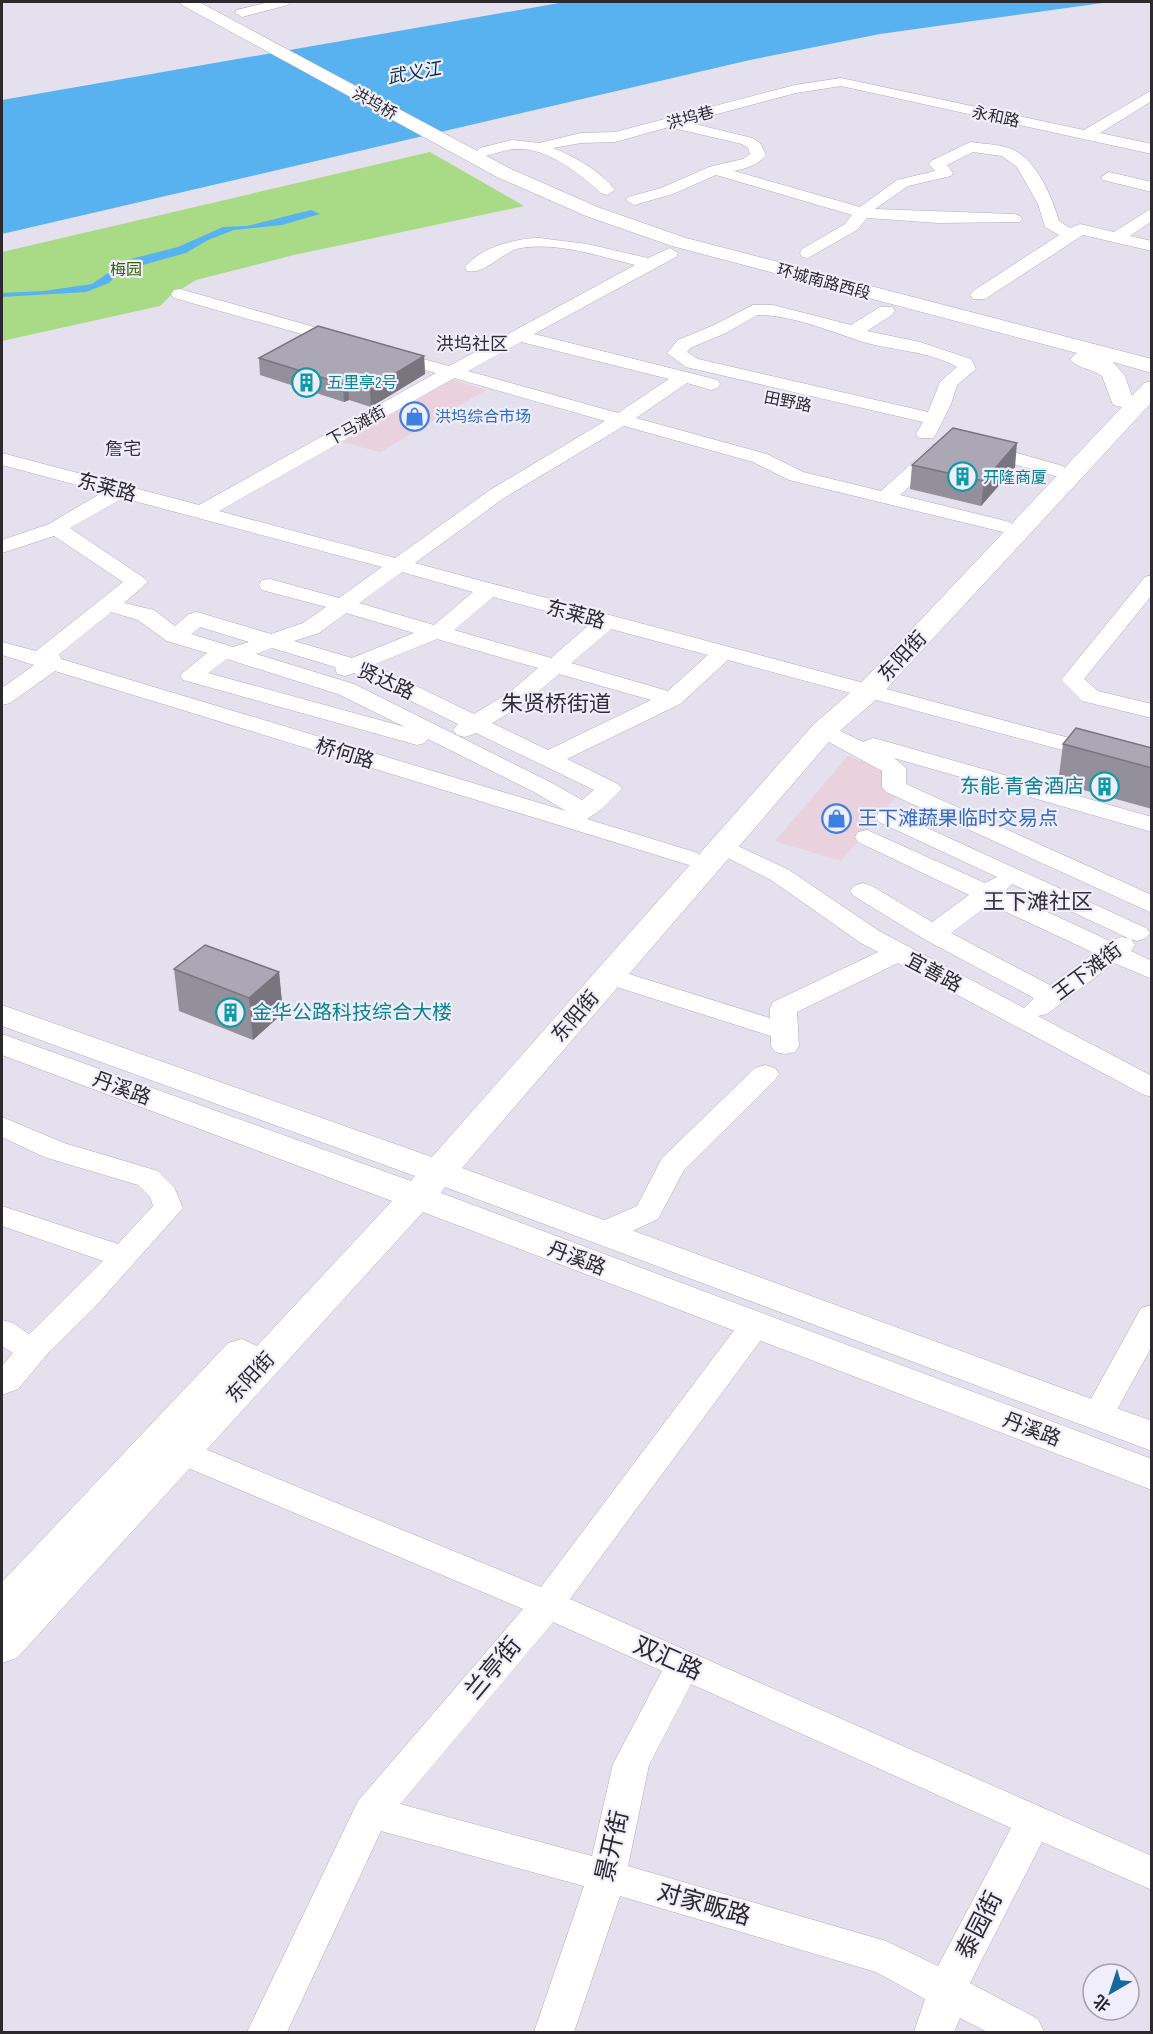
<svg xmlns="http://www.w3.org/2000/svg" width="1153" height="2034" font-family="'Sofia Sans Condensed','Noto Sans SC',sans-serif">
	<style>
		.commercial { fill: #e9d1dd }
		.green { fill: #a9db86 }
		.water { fill: #58b2f0 }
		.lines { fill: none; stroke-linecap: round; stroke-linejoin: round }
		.minor-casing { stroke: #b0acb9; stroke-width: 1 }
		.major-casing { stroke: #b0acb9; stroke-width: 1 }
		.minor { fill: #fff; fill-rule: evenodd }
		.major { fill: #fff; fill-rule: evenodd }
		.wall { fill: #93909b }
		.shaded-wall { fill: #78757e }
		.building { fill: #aba7b4; stroke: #78757e; stroke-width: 1.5 }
		.labels { text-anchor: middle; stroke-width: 4.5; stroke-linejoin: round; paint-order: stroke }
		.far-street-label { font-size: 16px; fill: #2b292e; stroke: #f1eefb }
		.far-park-label { font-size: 16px; fill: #376206; stroke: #f1eefb }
		.far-culture-label { font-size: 16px; fill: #0d838f; stroke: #f1eefb; text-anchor: start }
		.far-shop-label { font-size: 16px; fill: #366cbe; stroke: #f1eefb; text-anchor: start }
		.far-water-label { font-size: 18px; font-style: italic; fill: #052d46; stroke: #f1eefb }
		.far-quarter-label { font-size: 18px; fill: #312e38; stroke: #f1eefb }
		.street-label { font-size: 20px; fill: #2b292e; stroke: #f1eefb }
		.culture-label { font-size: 20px; fill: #0d838f; stroke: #f1eefb; text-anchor: end }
		.shop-label { font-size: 20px; fill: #366cbe; stroke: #f1eefb; text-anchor: start }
		.quarter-label { font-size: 22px; fill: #312e38; stroke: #f1eefb }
		.near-street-label { font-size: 24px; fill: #2b292e; stroke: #f1eefb }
	</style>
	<rect width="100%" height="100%" fill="#e4e0ee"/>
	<!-- commercial -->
	<path class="commercial" d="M449 379 486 390 380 452 342 442Z
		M848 756 885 770 898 794 841 861 775 841Z"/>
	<!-- green -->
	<path class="green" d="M430 152 524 206 294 255 196 280 170 296 160 306 2 341V252Z"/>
	<!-- water -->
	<path class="water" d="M565 2H1110L880 34 750 60 2 234V100Z
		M311 210 320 214 282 225 234 230 208 240 186 253 121 271 109 283 86 292 2 297V293L44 291 92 284 127 260 178 247 223 227 247 226Z"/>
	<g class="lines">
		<defs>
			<path id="minor" d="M269 2H290L288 5 242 17 235 13 237 10Z
				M841 78 1084 130 1152 90V101L1100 133 1152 144V154L841 86 796 93 687 122 752 138 760 143 766 155C757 166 747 168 734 171L860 207 897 180 935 171 929 164 931 161 966 144 971 142C983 144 997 144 1009 148 1036 157 1052 197 1059 221L1070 228 1080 224 1114 232 1152 208V221L1130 236 1152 241V251L1083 235 985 299H973L970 295 973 291 1059 235 1045 227 1038 204 1017 167 1002 156 973 152 947 165 953 173 951 176 908 186 875 209 1014 214 1020 216 1022 219 1020 222 939 223 867 218 857 230 808 258 802 257 800 253 802 249 845 224 852 215 716 175 673 194 634 205 626 200 628 197 661 188 709 167 743 159 750 154 748 148 742 144 669 127 615 142 581 143 553 148C575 157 601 171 615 190L607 195 601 193C581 175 551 151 523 149 510 148 497 153 485 156L477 151 480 148 512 140 539 143 581 133 615 132 795 85Z
				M1109 172 1152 182V192L1103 180 1101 177Z
				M539 238 587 244 648 258 670 248 678 253 676 257 534 334 718 380 720 384 718 388 711 390 687 383 636 418 767 454 803 472 881 491 932 445H946L949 449 946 453 900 495 1010 522 1013 526 1010 530 1003 532 789 480 753 462 624 426 504 498 415 563 1152 760V774L728 660 680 704 567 759 618 784 622 789 602 809 587 819 698 853 701 858 698 863 689 865 55 671 10 703 2 705V688L34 665 2 655V642L36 651 123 582 54 536 2 553V540L49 524 103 492 2 465V453L199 505 436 373 384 359 381 355 384 351 390 350 449 366 635 265C599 256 558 242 521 248 502 251 486 275 467 271L465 267C479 248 516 238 539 238ZM521 342 669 379 618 413 468 371ZM454 378 605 421 490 490 395 558 219 511ZM123 498 382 567 339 598 270 579 262 580 259 585 262 590 326 607 303 623 271 634 197 612 189 614 175 626 154 610 124 603 148 582 144 578 70 528ZM402 572 473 592 434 625 359 603ZM493 597 591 623 551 658 454 630ZM111 612 138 620 167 641 207 653 180 675 183 680 417 745 425 743 428 739 536 793 566 811 61 659 59 654ZM346 613 414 633 352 658 294 641 319 633ZM200 627 249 642 233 647 191 634ZM611 629 708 655 668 691 571 663ZM437 639 538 668 510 692 474 714 373 665ZM272 648 335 667 337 674 345 676 354 673 458 724 453 730 457 735 465 737 476 733 594 790 582 800 552 783 354 684 256 654ZM227 659 338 694 405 727 208 673ZM559 674 651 700 548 750 492 723 526 702Z
				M180 289 350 337 353 341 350 345 344 346 174 298 171 294 174 290Z
				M753 305H773L851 325 880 307H892L895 311 892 315 867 331 920 342 971 359 976 369 957 385 951 404 936 434 933 438H919L916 434 923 422 686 367 667 353 678 340 714 325ZM757 315C792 315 826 330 860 341 891 351 928 350 957 367L940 382 928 412 698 359 687 352 690 348 726 333Z
				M982 443 1063 466 1066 470 1063 474 1056 476 975 453 972 449 975 445Z
				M1152 575V595L1084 679 1098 691 1152 704V718L1082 701 1061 680 1145 577Z
				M824 723 863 742 873 738 881 740 1152 817V832L894 758 906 768V784L1152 895V913L886 792 882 787V771L816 735 812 730 816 725Z
				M888 810 1146 928 1150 933 1146 938 1137 941 1128 938 1012 884 1004 892 1110 941 1122 937 1131 939 1135 945 1131 951 1152 961V979L1114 963 1047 1014 1038 1016 1152 1076V1097L1142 1094 898 963 797 1012 799 1046 795 1052 785 1054 775 1052 771 1046V1036L601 982 597 976 601 970 610 968 770 1018V1008L773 1002 878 952 861 943 771 880 714 851 711 846 714 841 723 839 789 870 879 931 1024 1008 1034 998 924 939 854 896 850 891 854 886 863 883 872 886 932 922 969 895 858 842 855 837 858 832 867 830 985 883 997 877 879 822 876 817 879 812ZM989 904 1094 953 1050 985 951 933Z
				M765 1065 775 1068 779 1074 775 1080 684 1170 658 1219 613 1240 602 1243 591 1240 587 1233 591 1226 637 1206 662 1158 755 1068Z
				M2 1117 64 1143 158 1171 174 1187 183 1208 94 1308 49 1352 18 1389 2 1395V1366L13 1353 2 1346V1320L13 1323 29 1334 103 1261 2 1226V1206L118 1244 153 1206 150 1197 138 1185 44 1157 2 1137Z
				M1152 1305V1346L1113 1417 1108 1425 1097 1429 1086 1425 1081 1417 1141 1308Z
				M755 1314 766 1317 771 1325 766 1333 570 1599 1152 1856V1890L1042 1842 970 1983 1038 2019 1044 2032H987L960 2018 954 2032H914L925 1999 876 1972 620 1896 574 2032H534L584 1886 381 1831 287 2032H247L358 1801 523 1609 169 1460 165 1452 169 1444 181 1440 193 1444 541 1587 744 1317ZM553 1622 662 1671 613 1764 592 1856 400 1804ZM691 1684 1011 1828 938 1966 886 1941 628 1866 649 1765Z"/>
			<path id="major" d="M180 2H199L511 169 600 208 686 238 1152 359V373L1113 362 1125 376 1132 396 1144 383 1152 381V402L878 698 834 736 462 1168 1152 1421V1451L445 1187 441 1193 1152 1459V1490L423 1212 17 1658 2 1663V1582L228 1343 242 1339 257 1346 392 1201 2 1055V1034L411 1181 415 1176 2 1026V1005L432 1157 814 724 858 686 1122 407 1113 405 1102 376C1093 369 1076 368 1070 359L1077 353 672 246 586 216 497 177 182 5Z"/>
		</defs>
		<!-- minor casing -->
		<use href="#minor" class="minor-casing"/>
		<!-- major casing -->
		<use href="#major" class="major-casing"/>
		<!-- minor -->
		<use href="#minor" class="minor"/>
		<!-- major -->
		<use href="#major" class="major"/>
	</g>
	<!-- wall -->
	<path class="wall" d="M424 356 425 374 371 407 349 400 344 402 260 375 259 358Z
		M912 465 1015 467 981 506 910 489Z
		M1063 744 1152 748V809L1058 783Z
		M174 969 279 972 283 1013 253 1040 179 1011Z"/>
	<!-- shaded-wall -->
	<path class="shaded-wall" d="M424 356 425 374 371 407 370 389Z
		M348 382 349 400 344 402 343 384Z
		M1017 443 1015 467 981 506 984 481Z
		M279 972 283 1013 253 1040 249 998Z"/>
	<!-- building -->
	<path class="building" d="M318 326 424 356 370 389 348 382 343 384 259 358Z
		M953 428 1017 443 984 481 912 465Z
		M1076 728 1152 748V768L1063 744Z
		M205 945 279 972 249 998 174 969Z"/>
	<!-- icons -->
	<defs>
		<symbol id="building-ring" viewBox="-11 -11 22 22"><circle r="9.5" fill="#f1eefb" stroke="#0f9aa8" stroke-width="1.5"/><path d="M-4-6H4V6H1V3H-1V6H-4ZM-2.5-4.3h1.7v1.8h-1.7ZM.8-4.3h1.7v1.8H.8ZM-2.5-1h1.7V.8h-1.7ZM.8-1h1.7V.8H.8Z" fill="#0f9aa8"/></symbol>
		<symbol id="shop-ring" viewBox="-11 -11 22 22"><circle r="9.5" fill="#f1eefb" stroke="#3f7fe0" stroke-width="1.5"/><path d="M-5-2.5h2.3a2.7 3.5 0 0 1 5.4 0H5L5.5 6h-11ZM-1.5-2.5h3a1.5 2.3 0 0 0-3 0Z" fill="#3f7fe0"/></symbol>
	</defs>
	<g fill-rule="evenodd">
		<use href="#building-ring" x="290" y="366" width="33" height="33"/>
		<use href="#shop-ring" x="398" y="400" width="33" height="33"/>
		<use href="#building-ring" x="946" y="460" width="33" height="33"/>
		<use href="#building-ring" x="1088" y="770" width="33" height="33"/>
		<use href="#shop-ring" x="820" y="802" width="33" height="33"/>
		<use href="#building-ring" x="214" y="996" width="33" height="33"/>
	</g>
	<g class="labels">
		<!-- far-street labels -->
		<g class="far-street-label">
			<text transform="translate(375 103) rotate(29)" y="6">洪坞桥</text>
			<text transform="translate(996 116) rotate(12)" y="6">永和路</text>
			<text transform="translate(690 117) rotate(-15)" y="6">洪坞巷</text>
			<text transform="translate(824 281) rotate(15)" y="6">环城南路西段</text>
			<text transform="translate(788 401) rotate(11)" y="6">田野路</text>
			<text transform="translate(356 425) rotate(-29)" y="6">下马滩街</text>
		</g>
		<!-- far-park labels -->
		<g class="far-park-label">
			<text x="126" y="275">梅园</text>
		</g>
		<!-- far-culture labels -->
		<g class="far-culture-label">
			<text x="327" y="388">五里亭2号</text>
			<text x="983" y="483">开隆商厦</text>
		</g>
		<!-- far-shop labels -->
		<g class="far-shop-label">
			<text x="435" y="422">洪坞综合市场</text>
		</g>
		<!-- far-water labels -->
		<g class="far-water-label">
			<text transform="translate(414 73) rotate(-10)" y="6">武义江</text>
		</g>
		<!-- far-quarter labels -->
		<g class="far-quarter-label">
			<text x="472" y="350">洪坞社区</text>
			<text x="123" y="455">詹宅</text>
		</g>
		<!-- street labels -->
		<g class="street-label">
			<text transform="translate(107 487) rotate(15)" y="7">东莱路</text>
			<text transform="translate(576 614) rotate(15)" y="7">东莱路</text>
			<text transform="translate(902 656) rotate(-47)" y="7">东阳街</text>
			<text transform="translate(386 681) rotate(24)" y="7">贤达路</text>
			<text transform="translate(345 753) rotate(17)" y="7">桥何路</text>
			<text transform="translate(1087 971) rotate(-37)" y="7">王下滩街</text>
			<text transform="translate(934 972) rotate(28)" y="7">宜善路</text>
			<text transform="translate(575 1016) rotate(-49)" y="7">东阳街</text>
			<text transform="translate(122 1088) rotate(20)" y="7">丹溪路</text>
			<text transform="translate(577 1258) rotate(21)" y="7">丹溪路</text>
			<text transform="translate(250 1377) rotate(-47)" y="7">东阳街</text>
			<text transform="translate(1032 1429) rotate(21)" y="7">丹溪路</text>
		</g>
		<!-- culture labels -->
		<g class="culture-label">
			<text x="1084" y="793">东能·青舍酒店</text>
			<text x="252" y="1019" text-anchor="start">金华公路科技综合大楼</text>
		</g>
		<!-- shop labels -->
		<g class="shop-label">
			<text x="858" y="825">王下滩蔬果临时交易点</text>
		</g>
		<!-- quarter labels -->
		<g class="quarter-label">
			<text x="556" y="711">朱贤桥街道</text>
			<text x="1038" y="909">王下滩社区</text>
		</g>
		<!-- near-street labels -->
		<g class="near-street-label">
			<text transform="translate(668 1658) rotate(24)" y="8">双汇路</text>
			<text transform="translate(493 1668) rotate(-50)" y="8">兰亭街</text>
			<text transform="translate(612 1846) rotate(-77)" y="8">景开街</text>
			<text transform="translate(704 1904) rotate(16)" y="8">对家畈路</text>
			<text transform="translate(979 1925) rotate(-63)" y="8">泰园街</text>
		</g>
	</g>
	<!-- border -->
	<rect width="1153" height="2034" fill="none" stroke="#2b292e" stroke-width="6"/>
	<!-- north arrow -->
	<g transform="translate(1111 1992) rotate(219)"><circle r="28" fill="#f1eefb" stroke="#a29fa9" stroke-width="1.5"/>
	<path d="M0-4.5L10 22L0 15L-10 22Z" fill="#17699b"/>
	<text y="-9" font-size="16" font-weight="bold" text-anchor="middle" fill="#2b292e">北</text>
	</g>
</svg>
